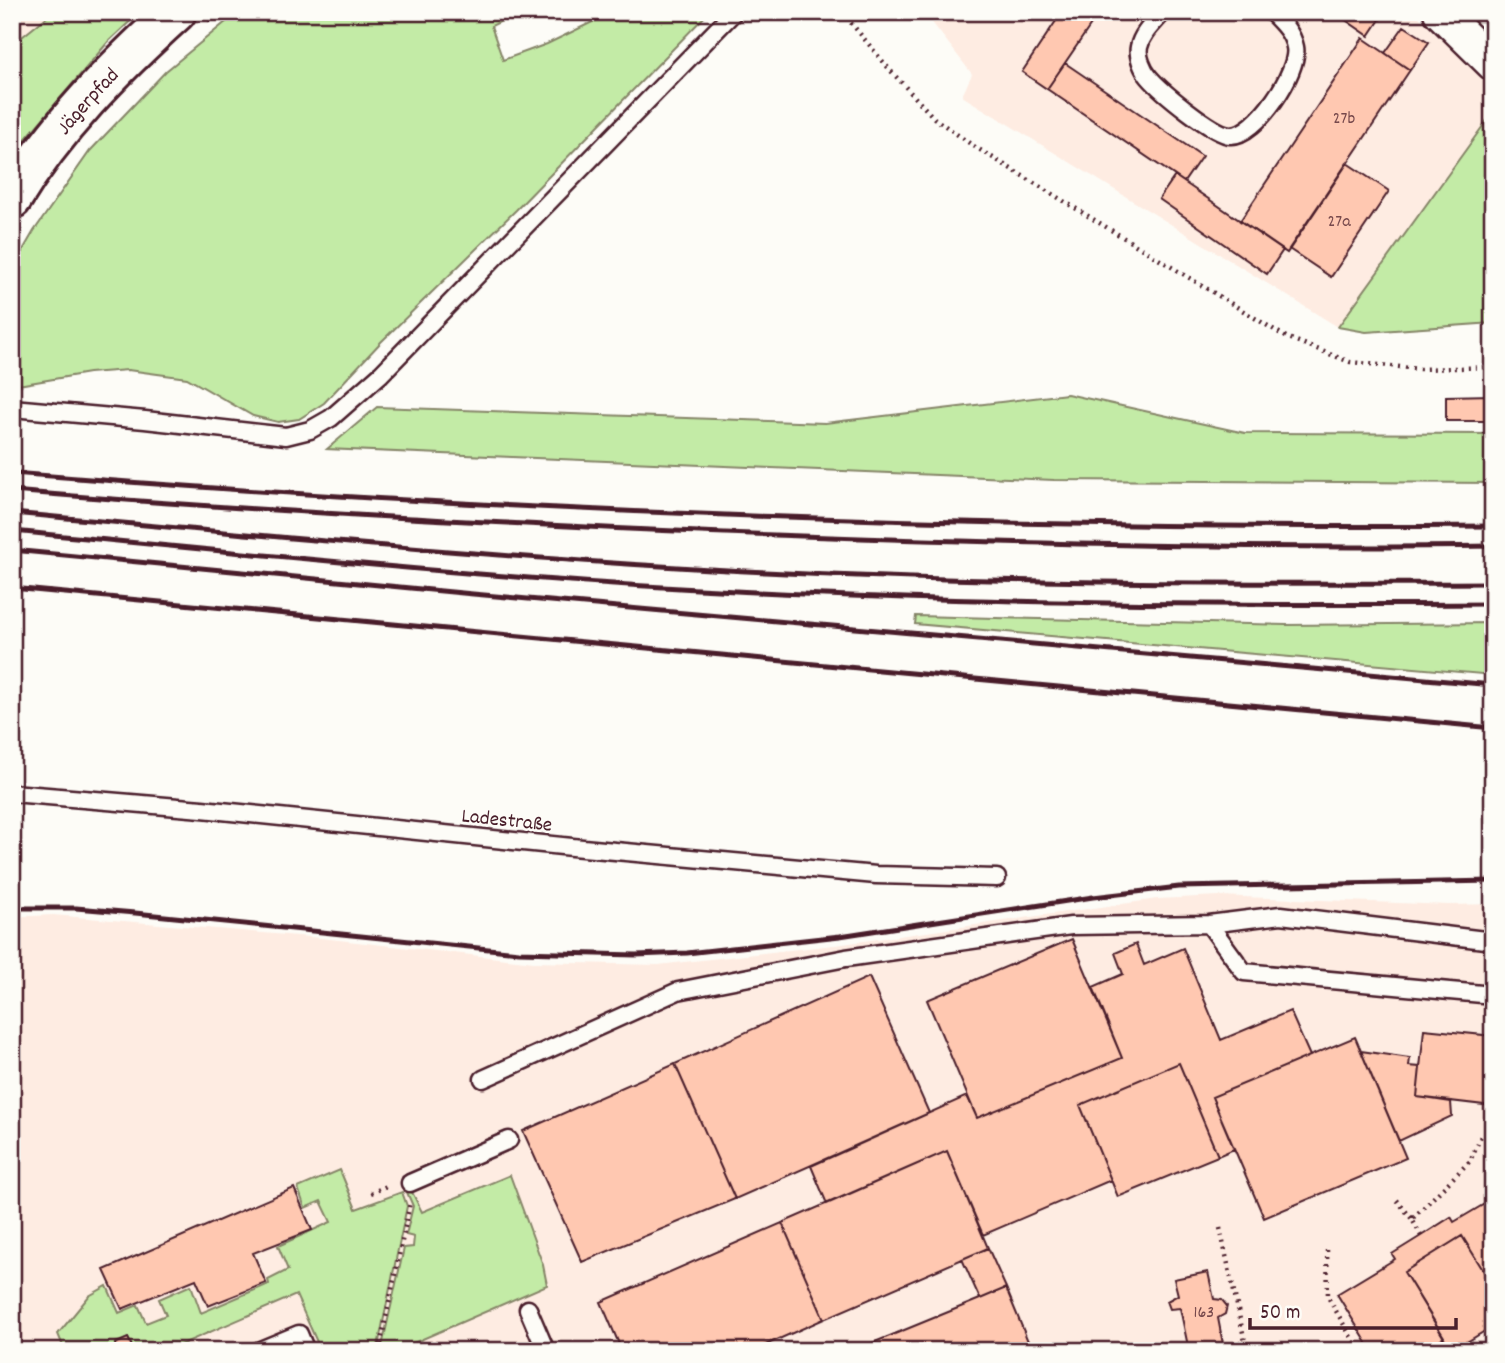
<svg xmlns="http://www.w3.org/2000/svg" width="1505" height="1363" font-family="Dekko,sans-serif">
	<style>
		.built { fill: #feece2 }
		.green { fill: #c3eba6; stroke: #868568; stroke-width: 2 }
		.building { fill: #ffc8b1; stroke: #4a1f2b; stroke-width: 2 }
		.lines { fill: none; stroke-linecap: round; stroke-linejoin: round }
		.service-casing { stroke: #4a1f2b; stroke-width: 21 }
		.minor-casing { stroke: #4a1f2b; stroke-width: 37 }
		.secondary-casing { stroke: #4a1f2b; stroke-width: 44 }
		.path { stroke: #4a1f2b; stroke-width: 4.5; stroke-dasharray: 2 5; stroke-linecap: butt }
		.service { stroke: #fdfcf7; stroke-width: 16 }
		.minor { stroke: #fdfcf7; stroke-width: 32 }
		.secondary { stroke: #fdfcf7; stroke-width: 38 }
		.rail { stroke: #4a1f2b; stroke-width: 5 }
		.labels { text-anchor: middle; stroke-width: 5; stroke-linejoin: round; paint-order: stroke }
		.number-label { font-size: 18px; fill: #77494c }
		.street-label { font-size: 21px; fill: #4a1f2b; stroke: #fdfcf7 }
	</style>
	<rect width="100%" height="100%" fill="#fdfcf7"/>
	<filter id="ink" filterUnits="userSpaceOnUse"><feTurbulence type="fractalNoise" baseFrequency=".0143" numOctaves="2"/><feDisplacementMap in="SourceGraphic" scale="14" xChannelSelector="R" yChannelSelector="G"/><feConvolveMatrix kernelMatrix="1 2 1 2 8 2 1 2 1" color-interpolation-filters="sRGB"/></filter>
	<g filter="url(#ink)">
		<!-- built -->
		<path class="built" d="M12 12H73L12 68Z
			M924 12H1414L1493 89V112L1338 327 962 96 972 74Z
			M1219 896 1450 905 1493 904V1351H12V917L53 915 321 938 534 962 658 965 843 944 1157 899Z"/>
		<!-- green -->
		<path class="green" d="M53 12H140L108 42 12 155V45Z
			M238 12H521L491 26 503 60 547 44 613 12H709L516 210 381 342 324 403 299 419 278 422 253 416 187 378 128 370 89 373 12 386V269L34 231 90 151 166 71Z
			M1493 112V323L1366 332 1338 327Z
			M1067 394 1245 433 1493 434V483L1054 480 327 449 377 407 825 423Z
			M916 616 1286 625 1493 623V675L915 624Z
			M340 1170 356 1209 402 1192 407 1206 377 1351H321L296 1295 166 1351H134L128 1338 115 1343 117 1351H65L58 1334 89 1296 107 1286 119 1313 138 1305 146 1323 166 1315 159 1299 191 1285 201 1313 269 1284 268 1280 288 1270 278 1246 331 1222 321 1201 305 1208 298 1188Z
			M510 1175 543 1265 547 1285 395 1351H381L404 1248 413 1247 414 1237 406 1235 413 1206 406 1190 410 1188 422 1212Z"/>
		<!-- building -->
		<path class="building" d="M1062 12H1086L1095 19 1047 89 1022 72Z
			M1334 12H1385L1369 36Z
			M1404 26 1429 42 1410 70 1385 53Z
			M1363 38 1410 70 1287 253 1240 221Z
			M1065 63 1202 156 1184 182 1047 89Z
			M1347 163 1389 191 1331 277 1289 249Z
			M1175 176 1283 250 1267 274 1159 199Z
			M1493 395V421H1446V396Z
			M1072 939 1122 1058 977 1118 927 1000Z
			M1136 944 1144 965 1183 948 1221 1040 1290 1011 1310 1056 1212 1097 1234 1149 1218 1156 1179 1063 1080 1105 1111 1180 983 1235 947 1151 827 1204 811 1166 967 1096 977 1118 1122 1058 1093 987 1123 974 1115 953Z
			M869 977 929 1113 735 1199 675 1064Z
			M1424 1029 1493 1036V1106L1417 1097Z
			M1355 1037 1406 1158 1264 1218 1212 1097Z
			M1361 1051 1410 1058 1409 1066 1420 1067 1417 1097 1451 1102 1452 1116 1399 1141Z
			M1179 1063 1218 1156 1118 1197 1080 1105Z
			M675 1064 735 1199 582 1262 523 1131Z
			M947 1151 988 1248 824 1319 782 1223Z
			M294 1188 312 1230 253 1253 266 1283 208 1306 196 1279 122 1309 104 1270Z
			M1493 1199V1286L1462 1236 1404 1272 1444 1337 1422 1351H1372L1337 1294 1395 1259 1392 1254 1421 1236 1451 1217 1454 1222Z
			M782 1223 824 1319 752 1351H622L601 1302Z
			M1462 1236 1493 1286V1326L1452 1351 1404 1272Z
			M988 1248 1006 1288 980 1299 962 1259Z
			M1208 1272 1214 1299 1222 1300 1227 1306 1225 1314 1218 1318 1223 1344 1189 1351 1180 1308 1170 1309 1167 1301 1178 1295 1174 1279Z
			M1006 1288 1032 1351H853L980 1299Z
			M128 1338 134 1351H118L115 1344Z"/>
		<g class="lines">
			<defs>
				<path id="service" d="M1163 12C1154 23 1142 33 1139 47 1137 56 1143 70 1149 77 1161 91 1213 134 1230 135 1256 137 1300 70 1295 47 1292 32 1281 22 1271 12
					M12 408 145 420 286 436 310 430 331 418 381 374 734 12
					M12 793 202 809 572 847 876 875 997 878
					M1209 924 1244 972 1493 995
					M483 1079 678 991 846 958 1071 926 1209 924 1281 915 1493 941
					M410 1183 509 1140
					M528 1309 546 1351
					M258 1351 299 1334 306 1351"/>
				<path id="minor" d="M1440 12 1493 64"/>
				<g id="secondary">
					<path id="s1" d="M12 199C55 128 114 68 176 12"/>
				</g>
			</defs>
			<!-- service casing -->
			<use href="#service" class="service-casing"/>
			<!-- minor casing -->
			<use href="#minor" class="minor-casing"/>
			<!-- secondary casing -->
			<use href="#secondary" class="secondary-casing"/>
			<!-- path -->
			<path class="path" d="M842 12 890 70 934 118 972 145 1286 337 1350 362 1420 369 1493 367
				M208 21 219 12
				M12 248 22 230
				M371 1193 389 1185
				M1397 1200 1412 1219
				M1220 1228 1247 1351
				M1421 1236 1412 1219 1470 1161 1481 1136
				M1327 1250 1328 1297 1359 1351
				M379 1351 410 1203"/>
			<!-- service -->
			<use href="#service" class="service"/>
			<!-- minor -->
			<use href="#minor" class="minor"/>
			<!-- secondary -->
			<use href="#secondary" class="secondary"/>
			<!-- rail -->
			<path class="rail" d="M1487 12 1493 17
				M12 473C505 513 999 530 1493 526
				M12 491C225 509 438 520 651 530 932 542 1212 550 1493 546
				M12 513C245 534 477 556 710 569 971 584 1232 584 1493 583
				M12 531C247 553 482 578 718 590 976 604 1234 606 1493 604
				M12 550 473 594 1493 685
				M12 588 1493 728
				M12 908H76L135 913 519 952 636 955 687 953 840 936 1093 897 1179 887 1493 881"/>
		</g>
	</g>
	<g class="labels">
		<!-- number labels -->
		<g class="number-label">
			<text x="1344" y="123">27b</text>
			<text x="1339" y="226">27a</text>
			<text x="1204" y="1317">163</text>
		</g>
		<!-- street labels -->
		<g class="street-label">
			<text dy="7" stroke="none"><textPath href="#s1" startOffset="124">Jägerpfad</textPath></text>
			<text transform="translate(507 819) rotate(6)" y="7">Ladestraße</text>
		</g>
	</g>
	<!-- margin -->
	<rect width="1505" height="1363" fill="none" stroke="#fdfcf7" stroke-width="42"/>
	<rect x="21" y="21" width="1463" height="1321" fill="none" stroke="#4a1f2b" stroke-width="2.5" filter="url(#ink)"/>
	<!-- scale -->
	<path d="M1250 1318v10h206v-10" fill="none" stroke="#4a1f2b" stroke-width="3.5"/>
	<text x="1260" y="1318" font-size="21" fill="#4a1f2b" stroke="#fdfcf7" stroke-width="5" paint-order="stroke">50 m</text>
</svg>
